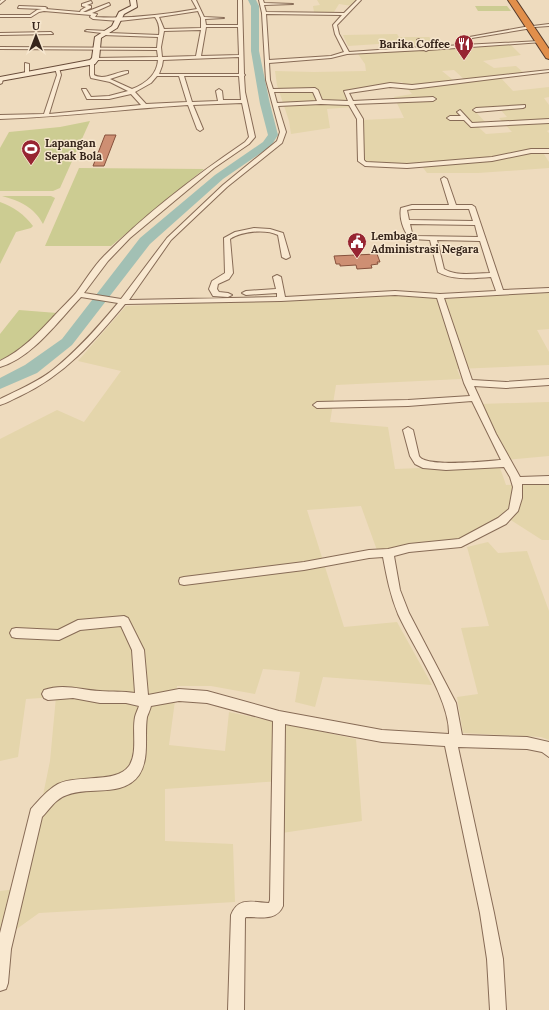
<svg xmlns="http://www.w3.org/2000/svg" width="549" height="1010" font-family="Lora,serif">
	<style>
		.farmland { fill: #e4d5ab; fill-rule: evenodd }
		.green { fill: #cccc92 }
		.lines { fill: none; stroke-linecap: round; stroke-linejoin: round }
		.river { fill: #a2c0b4; fill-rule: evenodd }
		.building { fill: #ce8f73; stroke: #86513c }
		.street-casing { stroke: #876b56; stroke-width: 2 }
		.secondary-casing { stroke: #684c3a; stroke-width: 2 }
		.highway-casing { stroke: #543a2b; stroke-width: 2 }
		.street { fill: #f9e9d1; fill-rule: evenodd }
		.secondary { fill: #f9e9d1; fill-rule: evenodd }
		.highway { fill: #e18f4b; fill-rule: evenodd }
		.labels { text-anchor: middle; stroke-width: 3; stroke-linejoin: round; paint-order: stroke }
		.far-poi-label { font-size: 11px; font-weight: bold; fill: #36251b; stroke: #f6e6ce; text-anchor: start }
	</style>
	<rect width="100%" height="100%" fill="#eedbbe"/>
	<!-- farmland -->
	<path class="farmland" d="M317 0H357L352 6 339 4 334 12H314L313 6 320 5Z
		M397 34 399 37H429L445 49 491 44H510L521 55 483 61 494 68 516 66 525 74 500 77 513 91 549 87V97L544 98 549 105V130L547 131 549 133V151H542L549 162V168L478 173H427L421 165 384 163H368L362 159 363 120 404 118 394 97 412 94 402 82 345 91 353 107 327 109 330 128 291 134 289 121 277 85 275 71 314 72 366 71 365 64 358 54 408 51 409 42 348 46 343 35ZM454 70 467 82 458 84 442 71ZM499 108 507 117 499 118 512 132 486 134 476 125 487 124 475 111Z
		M549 293V329L537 330 549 352V365L457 369 461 379 336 385 330 422 388 427 395 469 499 465 506 485 549 483V540H542L503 515 464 540 378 553 361 506 307 510 344 627 397 622 432 685 323 677 315 707 295 702 300 672 263 669 255 694 211 686H177L169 745 225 751 229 712 356 739 362 821 282 833 281 781 165 789V841L233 844 235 902 39 913 0 941V891L24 888 50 761 56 697 26 699 18 757 0 761V439L57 410 84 422 121 371 78 361 126 306 382 295 448 299 492 294Z
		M549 402V456L506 460 479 404Z
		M488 542 498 553 527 551 549 611V740L541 737 463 733 457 697 478 694 461 628 489 626 467 547Z"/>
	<!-- green -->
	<path class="green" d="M475 6H507L511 11H478Z
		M90 121 60 188 53 191H0V148L9 132 60 127Z
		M79 168 204 169 111 246H45Z
		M2 196H51L55 198 43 224C34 207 20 201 2 196Z
		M0 202C14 207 24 214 33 226L31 228 16 232 0 264Z
		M19 310 57 313C40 332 24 350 0 360V334Z"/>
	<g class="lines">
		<!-- river -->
		<path class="river" d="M248 0H256L259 6V51L270 104 278 135 271 146 223 179 150 244 72 345 37 373 0 389V378L25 365 62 339 140 238 215 175 263 142 268 135 260 104 251 51V6Z"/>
	</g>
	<!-- building -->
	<path class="building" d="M105 135H116L104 166H93Z
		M377 254 380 262H377L378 264 371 265 372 268 357 269 356 265 340 266V264H336L334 256Z"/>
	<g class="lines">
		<defs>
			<path id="street" d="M1 0H5L0 4V1Z
				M192 0H196L204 17 224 18 205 19 206 25H238V0H242L244 74 245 75 244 76 245 92 255 137 249 144 214 168 130 238 108 261 84 293 121 299 167 238 223 185 277 141 280 132 266 80 262 13 259 0H263L264 3 293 4 264 5 266 12 344 13 357 0H361L337 25 339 34 349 52 422 47 417 40 419 39 426 47 540 41 542 42 428 50 426 51 424 50 347 54 331 58 269 63 270 80 273 89 315 88 318 90 322 100 348 101 344 91 390 83 412 85 549 70V72L412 89 390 87 349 93 353 101 433 97 436 99 433 101 354 104 363 119 364 160 366 162 407 164 492 157 531 149H549V153H531L492 161 407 168 365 166 358 161 357 119 349 105 321 104 278 106 286 132 282 143 227 187 171 240 129 300 277 297V293L246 295 242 293 246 291 276 289 273 277 277 275 281 277 285 297 395 291 440 294 496 291 491 277C475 278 453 281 438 272L430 240 411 239C403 232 399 217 401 208L412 205H449L441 179 444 177 447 179 456 205H472L475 207 503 290 549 288V292L444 298 472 380 506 382 549 379V385L506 388 474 386 496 434 520 477 549 476V484H522V498L518 511 506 524 461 547 409 552 394 556 400 590 409 613 456 703 462 735 527 737 549 742V757L542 752 527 749 458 747 494 913 503 959 506 1010H490L487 959 480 913 445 746 382 742 285 724 283 906C277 921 260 917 246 917L245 918 244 1010H228L231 915C238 897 252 902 269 903L270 900 273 721 207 703 179 701 151 706C150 710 148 714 147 717 144 736 150 758 139 775 123 798 89 786 67 795 56 798 49 810 42 817L11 949 8 983 6 989 0 991V933L31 809C39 800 47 790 58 784 78 774 116 784 129 766 138 753 132 732 135 717 136 713 138 709 139 706L126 703H100L73 698 48 700 44 698 42 694 44 690C63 683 81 690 100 691 112 692 123 691 135 693L132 650 121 626 80 630 59 640 16 638 12 637 10 633 12 629 16 628 58 630 78 620 124 616 128 618 144 650 148 695 179 689 207 691 279 711 382 730 449 734C450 699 413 647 398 614 390 594 387 578 383 557L369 558 304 570 184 585 180 584 179 581 180 578 184 577 304 562 369 550 388 549 409 544 459 539 498 518 509 509 513 487 510 477 504 467 446 470 423 468 415 464 410 456 403 430 408 427 413 430 419 456C425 468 487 461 501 460L472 401 408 406 317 408 313 405 317 402 408 400 470 396 464 383 437 298 395 295 281 301 125 304C94 341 65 375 20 396 13 399 7 403 0 405V399C18 390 38 382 54 369 78 350 98 327 118 303L81 297C59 320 32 358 0 367V361C23 350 38 333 55 315 62 307 70 300 76 293 85 281 93 267 104 256 146 213 195 176 245 142L249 137 242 103 193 105 203 129 200 131 197 129 188 105C125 109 63 117 0 119V115L44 114 57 75 55 68 57 67 59 68 61 75 49 114 141 105 131 94 109 99H87L82 89H86L91 97 109 96 128 91 110 82 91 78 90 75V62L92 61 94 62V75C105 81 117 71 128 71V73L110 79 132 89C145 84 157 75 158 60H95L93 59 95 58 158 57 157 50 0 49V47L157 48 158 37 103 35 102 33 85 31 87 30 107 31 109 33 159 35C160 28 159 23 155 17L119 21 93 19 90 17 91 15 44 11 39 12 31 17H0V15H30L37 10 42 9 18 8 19 6 45 7 47 8 46 9 80 12 81 10 86 7 82 6V4L91 1 92 3 87 5 91 6V8L83 12H86L109 3 110 5 92 13 97 14 95 17C128 19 163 15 197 9ZM198 11 201 18V28L164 29 159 17ZM266 14 342 15 333 25 335 34 344 52 331 56 269 60ZM206 27H238L239 55 201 56ZM201 30 196 56 162 57 161 47 164 31ZM239 57V74H159L162 66 163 60ZM157 76H179L187 102 146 104 135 92 151 83ZM184 76H239L241 100H223L222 91 219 89 216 91 218 101 192 102ZM274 92H313L317 101 277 103ZM412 209H469L473 221 409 220 407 210ZM410 224 475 225 478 237 415 236 412 233ZM437 240 480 241 490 273C476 273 457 277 444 269Z
				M549 24V26L535 27 533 26Z
				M530 26 532 28 466 39 464 38Z
				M51 32 53 34 0 35V33Z
				M25 63 29 64V75L27 76 25 75Z
				M0 78 3 79 2 83 0 84Z
				M525 105V107L523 108 476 112 473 110 476 108Z
				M460 110 472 123 549 119V123L471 127 464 120H450L447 118 450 116H461L457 112Z
				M254 228 270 229 283 233 290 257 286 259 282 257 278 235C266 229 242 231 230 239L233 273 229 279 218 284 217 289 219 292 228 293 232 295 228 297 213 296 209 289 212 281 225 273 224 238 235 232Z"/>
			<path id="secondary" d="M130 0H136L137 7 124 14 117 28 101 38 99 59 95 64 0 81V77L90 60 92 58 95 37 112 26 119 12 131 6Z"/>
			<path id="highway" d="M508 0H516L549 49V59L546 58Z"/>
		</defs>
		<!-- street casing -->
		<use href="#street" class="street-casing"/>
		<!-- secondary casing -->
		<use href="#secondary" class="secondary-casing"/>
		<!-- highway casing -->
		<use href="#highway" class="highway-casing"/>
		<!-- street -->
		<use href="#street" class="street"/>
		<!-- secondary -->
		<use href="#secondary" class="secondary"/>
		<!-- highway -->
		<use href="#highway" class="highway"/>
	</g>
	<!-- icons -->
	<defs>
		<symbol id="restaurant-pin" viewBox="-11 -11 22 30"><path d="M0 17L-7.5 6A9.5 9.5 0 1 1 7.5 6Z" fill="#972532" stroke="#f6e6ce"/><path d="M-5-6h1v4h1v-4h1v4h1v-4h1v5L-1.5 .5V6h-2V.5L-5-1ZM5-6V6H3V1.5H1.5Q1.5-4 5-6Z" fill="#fff"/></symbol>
		<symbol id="stadium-pin" viewBox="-11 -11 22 30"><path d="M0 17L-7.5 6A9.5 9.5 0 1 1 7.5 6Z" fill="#972532" stroke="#f6e6ce"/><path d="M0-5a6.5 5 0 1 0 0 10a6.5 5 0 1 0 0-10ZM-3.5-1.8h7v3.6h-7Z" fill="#fff"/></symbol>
		<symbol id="civic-pin" viewBox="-11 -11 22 30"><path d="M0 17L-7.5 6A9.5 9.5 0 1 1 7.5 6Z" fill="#972532" stroke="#f6e6ce"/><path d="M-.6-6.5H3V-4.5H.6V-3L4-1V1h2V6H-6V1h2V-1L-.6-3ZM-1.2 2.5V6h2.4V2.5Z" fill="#fff"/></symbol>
	</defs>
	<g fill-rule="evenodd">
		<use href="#restaurant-pin" x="453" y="33" width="22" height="30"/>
		<use href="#stadium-pin" x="20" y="138" width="22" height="30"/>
		<use href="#civic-pin" x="346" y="231" width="22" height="30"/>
	</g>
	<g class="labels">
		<!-- far-poi labels -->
		<g class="far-poi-label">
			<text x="450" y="48" text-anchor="end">Barika Coffee</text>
			<text x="45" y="147">Lapangan<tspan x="45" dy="13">Sepak Bola</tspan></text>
			<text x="371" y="240">Lembaga<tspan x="371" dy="13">Administrasi Negara</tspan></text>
		</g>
	</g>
	<!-- north arrow -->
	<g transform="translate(36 36)" stroke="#f6e6ce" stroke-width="3" paint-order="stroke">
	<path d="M0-3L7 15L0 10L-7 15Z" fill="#36251b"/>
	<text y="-6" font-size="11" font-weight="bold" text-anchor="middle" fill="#36251b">U</text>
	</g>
</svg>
